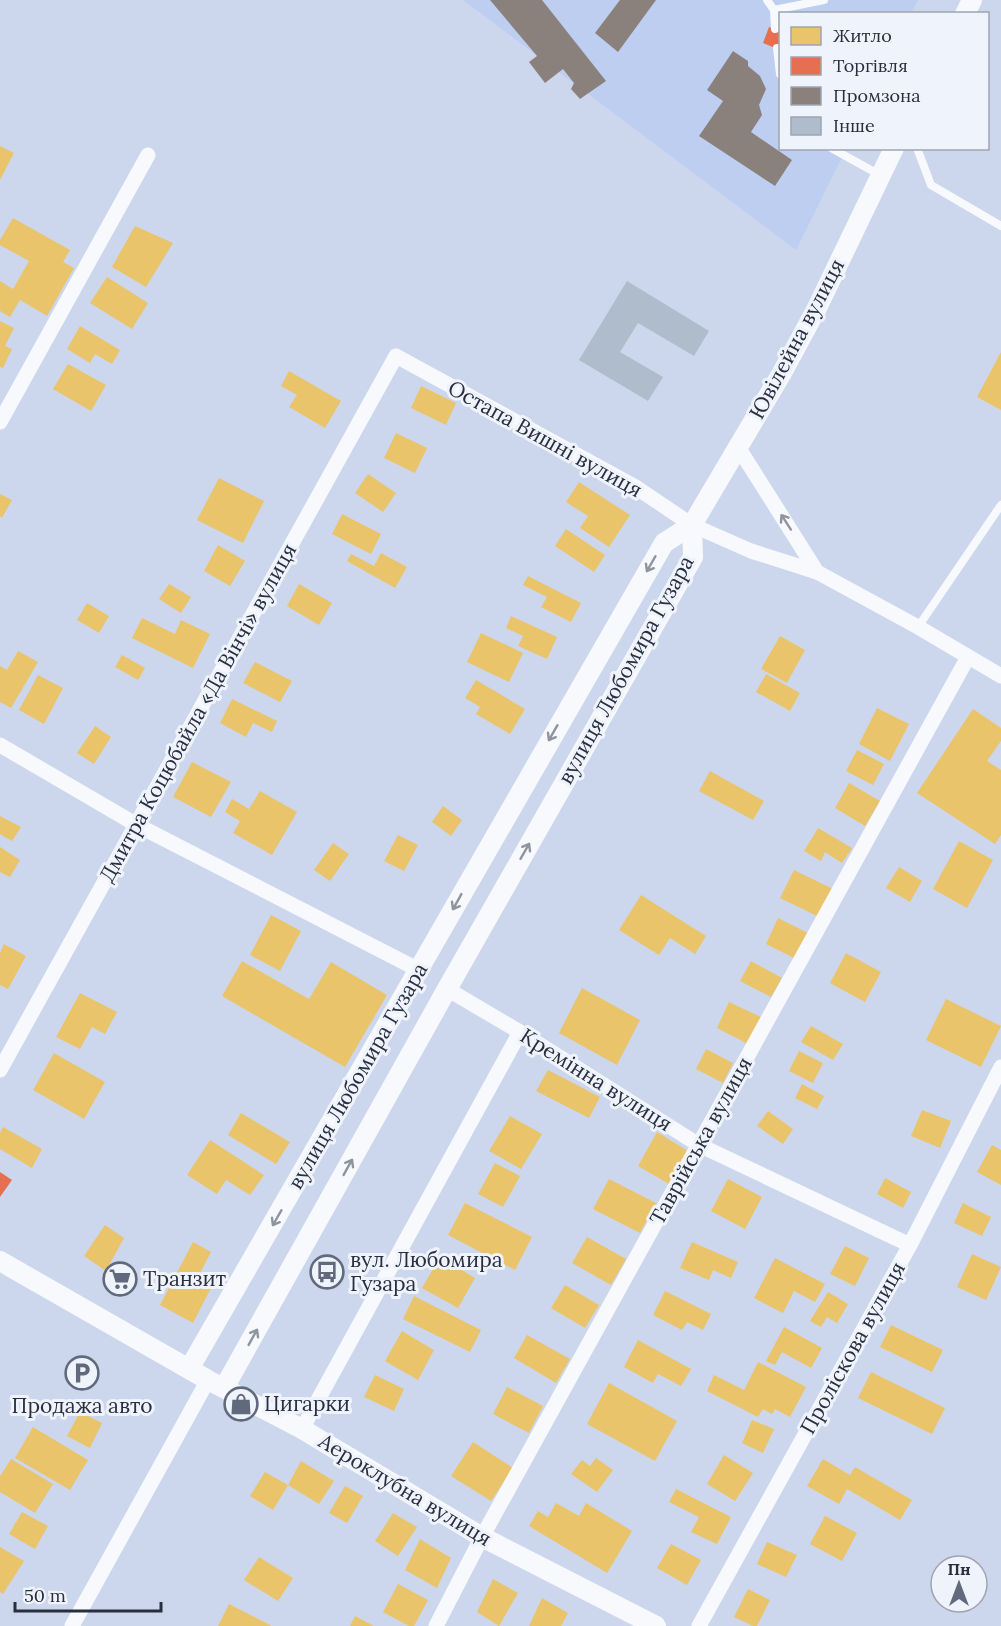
<svg xmlns="http://www.w3.org/2000/svg" width="1001" height="1626" font-family="Lora,serif">
	<style>
		.built { fill: #bdcef1 }
		.homes { fill: #e9c46a }
		.shops { fill: #e76f51 }
		.industry { fill: #8a817c }
		.building { fill: #afbccb }
		.lines { fill: none; stroke-linecap: round; stroke-linejoin: round }
		.service { stroke: #f7f9fc; stroke-width: 8 }
		.minor { stroke: #f7f9fc; stroke-width: 15 }
		.tertiary { stroke: #f7f9fc; stroke-width: 20 }
		.oneway { stroke: #90949e }
		.labels { text-anchor: middle; stroke-width: 6; stroke-linejoin: round; paint-order: stroke }
		.street-label { font-size: 21px; fill: #28303f; stroke: #eff3fb }
		.poi-label { font-size: 21px; fill: #28303f; stroke: #eff3fb; text-anchor: start }
	</style>
	<rect width="100%" height="100%" fill="#ccd7ed"/>
	<!-- built -->
	<path class="built" d="M463 0H918L911 13 780 14V148L846 149 796 250Z"/>
	<!-- homes -->
	<path class="homes" d="M0 146 14 153 0 180Z
		M13 218 70 250 63 262 74 268 47 316 20 300 10 317 0 311V281L13 289 29 261 0 245V240Z
		M135 226 173 243 146 287 112 267Z
		M107 277 148 303 132 329 90 303Z
		M0 321 14 328 5 346 12 349 3 368 0 367Z
		M80 326 120 350 112 364 95 354 90 363 67 349Z
		M1001 352V410L977 397Z
		M68 364 106 385 91 411 53 389Z
		M289 371 341 401 325 428 289 407 297 395 281 386Z
		M421 386 456 403 446 425 411 408Z
		M396 433 427 448 415 473 384 458Z
		M368 474 396 493 383 512 355 493Z
		M219 478 264 501 243 543 197 520Z
		M579 482 630 515 609 547 580 528 588 516 566 502Z
		M0 494 12 500 2 518 0 516Z
		M342 514 381 534 371 554 332 534Z
		M566 529 605 555 594 572 555 546Z
		M218 545 245 561 230 586 204 571Z
		M381 553 407 567 395 588 347 561 351 554 374 566Z
		M528 576 581 603 571 622 541 607 547 597 523 585Z
		M169 584 191 597 181 613 159 599Z
		M299 584 332 603 319 625 287 606Z
		M87 603 109 616 99 633 77 620Z
		M511 616 557 637 547 659 518 646 523 636 506 628Z
		M142 618 175 634 181 620 210 634 193 668 132 638Z
		M481 633 523 653 509 682 467 662Z
		M780 636 805 650 787 683 761 669Z
		M18 651 38 662 11 708 0 702V666L7 670Z
		M122 655 145 668 138 680 115 667Z
		M255 662 292 681 280 702 243 683Z
		M766 674 800 693 790 711 756 692Z
		M38 675 63 688 44 724 19 710Z
		M476 680 525 709 510 734 476 714 480 707 465 698Z
		M232 699 277 721 272 732 253 723 246 737 220 723Z
		M877 708 909 724 890 761 859 744Z
		M973 709 1001 728V741L987 761 1001 770V835L995 844 917 793Z
		M95 726 111 737 94 764 77 753Z
		M857 750 884 764 873 785 846 771Z
		M192 762 231 782 211 817 173 797Z
		M710 771 764 801 753 820 699 791Z
		M849 783 880 801 865 826 835 808Z
		M260 791 297 812 272 855 233 833 240 821 225 812 232 799 249 809Z
		M443 806 462 820 451 836 432 822Z
		M0 816 21 827 12 841 0 834Z
		M818 828 852 848 842 863 825 852 821 861 804 851Z
		M398 835 418 845 404 871 384 861Z
		M959 841 993 860 967 908 933 889Z
		M333 843 349 854 330 881 314 870Z
		M0 847 20 860 10 877 0 872Z
		M899 867 922 881 910 902 886 888Z
		M794 870 833 889 819 917 780 898Z
		M641 895 706 936 695 954 670 938 659 955 619 930Z
		M271 915 301 931 280 971 250 955Z
		M778 918 808 933 796 959 766 944Z
		M4 944 26 956 8 989 0 985V953Z
		M846 953 881 972 865 1002 830 983Z
		M242 961 309 999 331 962 387 995 345 1067 222 996Z
		M751 961 782 978 771 997 740 981Z
		M582 988 640 1020 617 1065 559 1033Z
		M80 993 117 1012 105 1034 92 1027 80 1049 56 1037Z
		M946 999 1001 1026 981 1067 926 1040Z
		M729 1002 761 1017 748 1044 717 1028Z
		M811 1026 843 1044 833 1060 801 1042Z
		M706 1049 733 1063 723 1083 696 1069Z
		M799 1051 823 1063 813 1083 789 1071Z
		M54 1053 105 1082 84 1119 33 1090Z
		M548 1070 600 1097 589 1118 536 1091Z
		M802 1084 824 1096 817 1109 795 1098Z
		M922 1110 951 1121 940 1148 911 1136Z
		M768 1111 793 1129 783 1144 757 1126Z
		M241 1113 290 1142 276 1164 228 1135Z
		M510 1116 542 1134 521 1169 489 1151Z
		M3 1127 42 1149 32 1168 0 1149V1133Z
		M657 1132 688 1151 669 1184 638 1166Z
		M210 1140 264 1175 250 1195 226 1180 217 1194 187 1175Z
		M992 1145 1001 1150V1185L977 1172Z
		M495 1163 520 1176 503 1207 478 1194Z
		M885 1178 911 1192 903 1208 877 1194Z
		M609 1179 656 1203 640 1233 593 1209Z
		M728 1179 762 1197 745 1229 711 1211Z
		M465 1203 532 1237 515 1270 448 1235Z
		M963 1203 991 1217 982 1236 954 1223Z
		M105 1225 124 1238 106 1271 84 1256Z
		M587 1237 626 1259 611 1285 572 1263Z
		M193 1242 211 1252 198 1277 213 1284 193 1323 160 1305Z
		M692 1242 738 1262 731 1278 713 1270 709 1280 680 1268Z
		M845 1246 869 1258 855 1286 830 1274Z
		M972 1254 1001 1267 986 1300 957 1287Z
		M440 1257 475 1278 458 1308 422 1288Z
		M775 1258 825 1284 815 1302 794 1291 783 1313 754 1298Z
		M565 1285 599 1305 585 1328 551 1308Z
		M665 1291 711 1314 703 1330 687 1322 682 1330 653 1315Z
		M828 1292 848 1304 837 1323 827 1317 821 1327 810 1321Z
		M414 1296 481 1330 470 1352 403 1319Z
		M891 1325 943 1350 932 1372 880 1347Z
		M784 1327 822 1348 811 1368 782 1352 775 1365 766 1361Z
		M402 1331 434 1350 418 1380 385 1361Z
		M527 1335 570 1359 556 1383 514 1358Z
		M638 1340 691 1369 681 1386 658 1374 653 1383 624 1367Z
		M758 1362 806 1387 790 1417 775 1409 772 1414 763 1409 758 1417 707 1391 714 1375 744 1390Z
		M871 1372 945 1408 932 1434 858 1398Z
		M375 1375 404 1389 394 1411 364 1397Z
		M609 1383 677 1421 655 1461 587 1424Z
		M507 1387 543 1406 529 1433 493 1414Z
		M80 1412 102 1423 90 1448 67 1436Z
		M752 1420 774 1429 763 1453 742 1443Z
		M33 1427 88 1460 70 1490 15 1458Z
		M473 1442 513 1468 491 1501 451 1476Z
		M724 1455 753 1473 735 1501 707 1484Z
		M596 1458 613 1470 597 1492 571 1474 582 1460 590 1466Z
		M11 1459 53 1484 35 1513 0 1492V1476Z
		M823 1459 850 1475 855 1467 912 1500 900 1520 847 1489 839 1504 807 1486Z
		M301 1461 334 1481 319 1504 288 1485Z
		M265 1472 288 1485 273 1510 250 1496Z
		M345 1486 363 1496 347 1523 329 1513Z
		M676 1489 731 1517 717 1544 691 1532 699 1517 669 1502Z
		M556 1503 579 1516 586 1503 632 1531 607 1573 529 1526 538 1511 548 1517Z
		M22 1512 48 1526 35 1549 9 1534Z
		M393 1513 417 1527 398 1556 375 1541Z
		M825 1516 857 1533 842 1561 810 1544Z
		M420 1539 451 1558 437 1588 405 1570Z
		M767 1542 797 1555 786 1577 757 1564Z
		M671 1544 701 1560 687 1585 657 1568Z
		M0 1547 24 1561 3 1594 0 1592Z
		M259 1557 293 1578 278 1601 244 1580Z
		M493 1579 518 1593 499 1626 477 1612Z
		M398 1584 428 1600 414 1626H409L383 1612Z
		M748 1589 770 1600 757 1626H753L734 1617Z
		M542 1598 568 1613 561 1626H529Z
		M229 1604 272 1626H218Z
		M355 1616 374 1626H350Z"/>
	<!-- shops -->
	<path class="shops" d="M769 27 780 31V50L763 43Z
		M0 1172 12 1180 0 1197Z"/>
	<!-- industry -->
	<path class="industry" d="M490 0H542L606 81 580 99 571 89 574 83 563 69 545 83 529 62 537 56Z
		M620 0H656L618 52 595 33Z
		M733 51 748 61V66L760 76 766 89 759 105 762 115 751 132 792 160 775 186 699 136 723 101 707 90Z"/>
	<!-- building -->
	<path class="building" d="M627 281 709 331 694 356 638 323 620 352 663 377 648 401 579 360Z"/>
	<g class="lines">
		<!-- service -->
		<path class="service" d="M767 0 774 10 824 0
			M774 10 775 29
			M777 48 780 74
			M831 148 880 175
			M917 148 931 185 1001 226
			M918 627 1001 505"/>
		<!-- minor -->
		<path class="minor" d="M0 422 148 155
			M738 447 817 572
			M0 745 137 825 419 970
			M447 989 520 1032 699 1145 910 1245
			M0 1070 396 356 634 486 692 525 751 551 817 572 918 627 1001 676
			M302 1429 520 1032
			M72 1626 208 1380
			M436 1626 482 1537 968 657
			M699 1626 910 1245 1001 1067"/>
		<!-- tertiary -->
		<path class="tertiary" d="M965 14 972 0
			M0 1261 208 1380 302 1429 482 1537 656 1626
			M189 1369C348 1094 504 817 664 543L692 525 783 371 817 308 894 148
			M224 1388 447 989 693 557 692 525"/>
	</g>
	<!-- one-way arrows -->
	<defs><path id="oneway-shaft" d="M-6 0H5M1.5-3L5.5 0L1.5 3" fill="none" stroke-width="1.6" stroke-linecap="round" stroke-linejoin="round" transform="scale(1.5)"/></defs>
	<g class="oneway">
		<use href="#oneway-shaft" transform="translate(786 522) rotate(-123)"/>
		<use href="#oneway-shaft" transform="translate(651 564) rotate(120)"/>
		<use href="#oneway-shaft" transform="translate(553 733) rotate(120)"/>
		<use href="#oneway-shaft" transform="translate(525 851) rotate(-60)"/>
		<use href="#oneway-shaft" transform="translate(457 902) rotate(119)"/>
		<use href="#oneway-shaft" transform="translate(348 1167) rotate(-61)"/>
		<use href="#oneway-shaft" transform="translate(277 1218) rotate(120)"/>
		<use href="#oneway-shaft" transform="translate(253 1337) rotate(-61)"/>
	</g>
	<!-- icons -->
	<defs>
		<symbol id="bus-ring" viewBox="-11 -11 22 22"><circle r="9.5" fill="#eff3fb" stroke="#616a7c" stroke-width="1.5"/><path d="M-5-6H5V4H4V6H2V4H-2V6H-4V4H-5ZM-3.5-4V0h7V-4ZM-3.5 1.2v1.5H-2V1.2ZM2 1.2v1.5H3.5V1.2Z" fill="#616a7c"/></symbol>
		<symbol id="supermarket-ring" viewBox="-11 -11 22 22"><circle r="9.5" fill="#eff3fb" stroke="#616a7c" stroke-width="1.5"/><path d="M-6-5.5h2.5l.6 2H6L4.5 2H-2.5L-4.4-4H-6ZM-1.5 3.2a1.3 1.3 0 1 0 .1 0ZM3 3.2a1.3 1.3 0 1 0 .1 0Z" fill="#616a7c"/></symbol>
		<symbol id="parking-ring" viewBox="-11 -11 22 22"><circle r="9.5" fill="#eff3fb" stroke="#616a7c" stroke-width="1.5"/><path d="M-3.5-5.5H1a3.5 3.5 0 0 1 0 7H-1V5.5H-3.5ZM-1-3.4V-.6H.8a1.4 1.4 0 0 0 0-2.8Z" fill="#616a7c"/></symbol>
		<symbol id="shop-ring" viewBox="-11 -11 22 22"><circle r="9.5" fill="#eff3fb" stroke="#616a7c" stroke-width="1.5"/><path d="M-5-2.5h2.3a2.7 3.5 0 0 1 5.4 0H5L5.5 6h-11ZM-1.5-2.5h3a1.5 2.3 0 0 0-3 0Z" fill="#616a7c"/></symbol>
	</defs>
	<g fill-rule="evenodd">
		<use href="#bus-ring" x="308" y="1253" width="38" height="38"/>
		<use href="#supermarket-ring" x="101" y="1260" width="38" height="38"/>
		<use href="#parking-ring" x="63" y="1354" width="38" height="38"/>
		<use href="#shop-ring" x="222" y="1385" width="38" height="38"/>
	</g>
	<g class="labels">
		<!-- street labels -->
		<g class="street-label">
			<text transform="translate(797 339) rotate(-62)" y="7">Ювілейна вулиця</text>
			<text transform="translate(545 439) rotate(29)" y="7">Остапа Вишні вулиця</text>
			<text transform="translate(626 670) rotate(-61)" y="7">вулиця Любомира Гузара</text>
			<text transform="translate(198 713) rotate(-61)" y="7">Дмитра Коцюбайла «Да Вінчі» вулиця</text>
			<text transform="translate(358 1076) rotate(-60)" y="7">вулиця Любомира Гузара</text>
			<text transform="translate(596 1080) rotate(32)" y="7">Кремінна вулиця</text>
			<text transform="translate(701 1141) rotate(-61)" y="7">Таврійська вулиця</text>
			<text transform="translate(853 1348) rotate(-61)" y="7">Проліскова вулиця</text>
			<text transform="translate(405 1490) rotate(31)" y="7">Аероклубна вулиця</text>
		</g>
		<!-- poi labels -->
		<g class="poi-label">
			<text x="350" y="1267">вул. Любомира<tspan x="350" dy="24">Гузара</tspan></text>
			<text x="143" y="1286">Транзит</text>
			<text x="264" y="1411">Цигарки</text>
			<text x="82" y="1413" text-anchor="middle">Продажа авто</text>
		</g>
	</g>
	<!-- legend -->
	<rect x="779" y="12" width="210" height="138" fill="#eff3fb" stroke="#9fa5b0" stroke-width="1.5"/>
	<rect x="791" y="27" width="30" height="18" fill="#e9c46a" stroke="#9fa5b0" stroke-width="1.5"/>
	<text x="833" y="42" font-size="18" fill="#28303f">Житло</text>
	<rect x="791" y="57" width="30" height="18" fill="#e76f51" stroke="#9fa5b0" stroke-width="1.5"/>
	<text x="833" y="72" font-size="18" fill="#28303f">Торгівля</text>
	<rect x="791" y="87" width="30" height="18" fill="#8a817c" stroke="#9fa5b0" stroke-width="1.5"/>
	<text x="833" y="102" font-size="18" fill="#28303f">Промзона</text>
	<rect x="791" y="117" width="30" height="18" fill="#afbccb" stroke="#9fa5b0" stroke-width="1.5"/>
	<text x="833" y="132" font-size="18" fill="#28303f">Інше</text>
	<!-- north arrow -->
	<g transform="translate(959 1584)"><circle r="28" fill="#eff3fb" stroke="#9fa5b0" stroke-width="1.5"/>
	<path d="M0-4.5L10 22L0 15L-10 22Z" fill="#616a7c"/>
	<text y="-9" font-size="16" font-weight="bold" text-anchor="middle" fill="#28303f">Пн</text>
	</g>
	<!-- scale -->
	<path d="M15 1602v9h146v-9" fill="none" stroke="#28303f" stroke-width="3"/>
	<text x="24" y="1602" font-size="18" fill="#28303f" stroke="#eff3fb" stroke-width="4.5" paint-order="stroke">50 m</text>
</svg>
